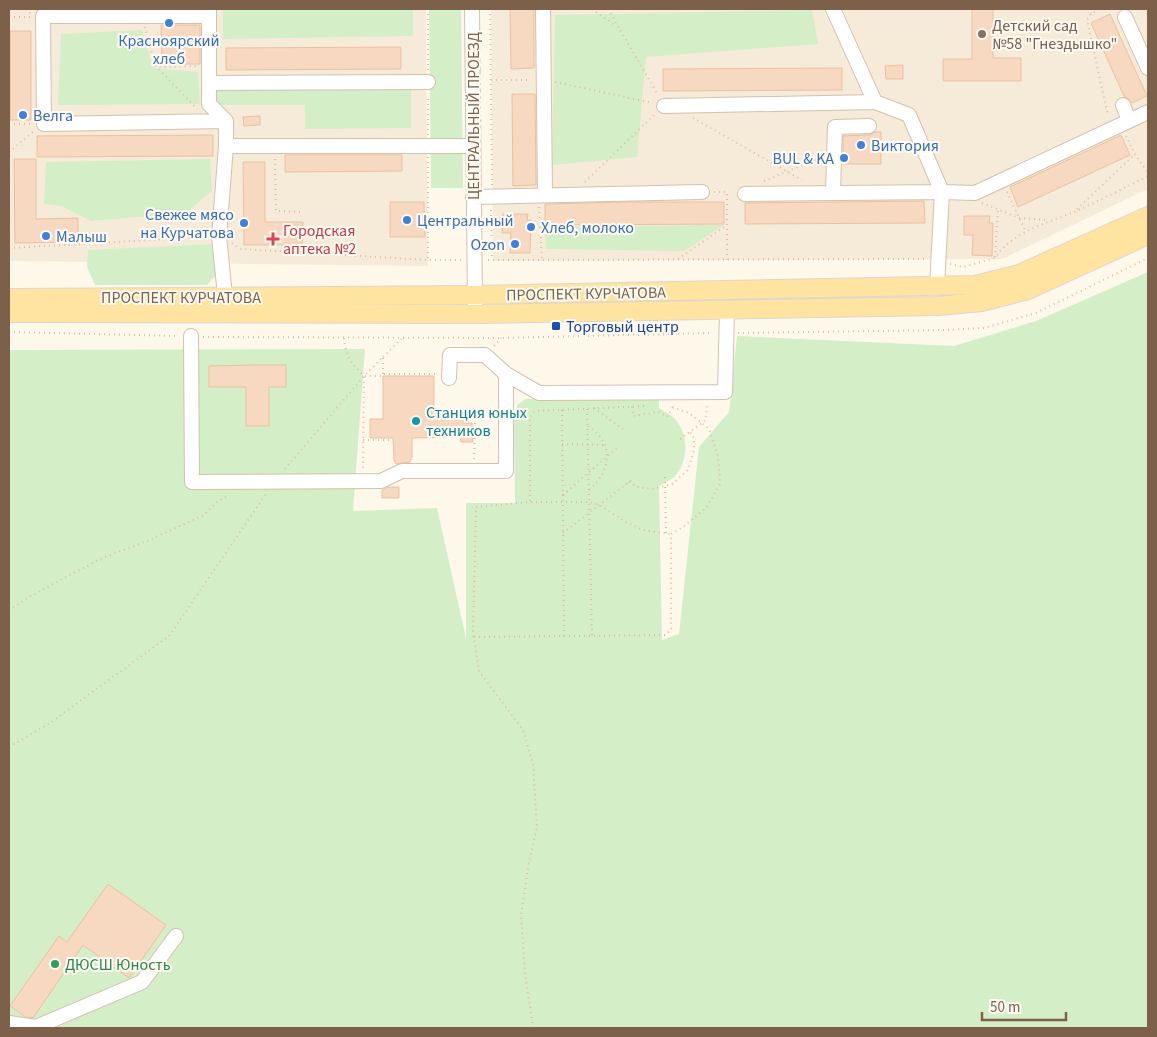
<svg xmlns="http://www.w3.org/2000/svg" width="1157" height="1037" font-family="'Source Sans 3',sans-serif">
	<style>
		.residential { fill: #f6ebd8 }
		.green { fill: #d4eec7 }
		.building { fill: #f6d9c0; stroke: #eac19f }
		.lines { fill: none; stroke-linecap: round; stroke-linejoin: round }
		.minor-casing { stroke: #d2c1ae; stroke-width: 16 }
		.major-casing { stroke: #ddd6d0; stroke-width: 20 }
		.path { stroke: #dcbca2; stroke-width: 2; stroke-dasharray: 1 4; stroke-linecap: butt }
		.minor { stroke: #fff; stroke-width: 14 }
		.major { stroke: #ffe3a0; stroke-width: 18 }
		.shop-dot { fill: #3f7fe0; stroke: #fffbf2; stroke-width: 2 }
		.education-dot { fill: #8d6e63; stroke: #fffbf2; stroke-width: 2 }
		.health-dot { fill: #e0444e; stroke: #fffbf2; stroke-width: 2 }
		.transit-dot { fill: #1a4fb4; stroke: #fffbf2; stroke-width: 2 }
		.culture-dot { fill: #0f9aa8; stroke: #fffbf2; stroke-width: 2 }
		.leisure-dot { fill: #2e9e5b; stroke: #fffbf2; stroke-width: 2 }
		.labels { text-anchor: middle; stroke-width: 4; stroke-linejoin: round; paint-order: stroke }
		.education-label { font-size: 16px; fill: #785e54; stroke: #fffbf2; text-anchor: start }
		.shop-label { font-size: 16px; fill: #366cbe; stroke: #fffbf2; text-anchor: start }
		.street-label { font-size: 16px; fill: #7c604a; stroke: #fffbf2 }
		.health-label { font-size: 16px; fill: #be3a42; stroke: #fffbf2; text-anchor: start }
		.transit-label { font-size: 16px; fill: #164399; stroke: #fffbf2; text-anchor: start }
		.culture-label { font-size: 16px; fill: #0d838f; stroke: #fffbf2; text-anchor: start }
		.leisure-label { font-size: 16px; fill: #27864d; stroke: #fffbf2; text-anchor: start }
	</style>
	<rect width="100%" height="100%" fill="#fef8eb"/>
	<!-- residential -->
	<path class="residential" d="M9 9H426L428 266 9 261Z
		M491 9H1148V189L1002 259 493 261Z"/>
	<!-- green -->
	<path class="green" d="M223 9H413V36L223 39Z
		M429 9H461L463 188H431Z
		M812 10 818 44 646 57 637 157 552 165 555 15Z
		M142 30 153 68 198 72 200 104 58 105 61 34Z
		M411 86V128L305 129V105H217V87Z
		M210 159 212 191 186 213 91 221 61 206 44 204 46 162Z
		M724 225 684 251 546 249 545 227Z
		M217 244 216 275 207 285H95L87 267 88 250Z
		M1148 272V1028H9V350L365 349 353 511 437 508 466 638V503H515L514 414 518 404 526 399 659 398V408C663 411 669 413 673 417 689 432 690 462 673 478 669 481 664 483 659 486L662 640 679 634 699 447 729 412 737 336 954 346 1036 321Z"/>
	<!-- building -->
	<path class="building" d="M510 9H534V68L511 69Z
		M972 9H993V58H1021V81H943V59H972Z
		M1110 14 1147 96 1132 103 1129 99 1124 96 1091 23Z
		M161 25H200V64H162Z
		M10 31H31V120H10Z
		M401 47V69L226 70V48Z
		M903 65V79H886L885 66Z
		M842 68V90L663 91V69Z
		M512 94H535L536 185 513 186Z
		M260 116V125L244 126 243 117Z
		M875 132H881V164H843V136L869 135Z
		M213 135V156L37 157V136Z
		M1121 135 1130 155 1018 207 1010 187Z
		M285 155H402V171L285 172Z
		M14 159H36V219L78 218V242L15 243Z
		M243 162H265V222H303L302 245H244Z
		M924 201 925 223 745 224V203Z
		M390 202H424L425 237H390Z
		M625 202H724V224L545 225V204Z
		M503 214H528L527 220H531L530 253H510L511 233H502Z
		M964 216H990L989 223H993L992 256 972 255 973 235H964Z
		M254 365H286V387H269V426H246V387H209V366Z
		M383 376H434V410H458V418L463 419V423H472L473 442H461L460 437 412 438V458L410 462 396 464 394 460 393 438H370V419H383Z
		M388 487H399V498H382V490Z
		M108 884 166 925 129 978 83 945 33 1018 26 1017 10 1006 59 936 67 942Z"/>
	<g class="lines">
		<defs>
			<path id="minor" d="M209 9V104L226 121V146L219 236 225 296
				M472 9 475 305
				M543 9 545 195
				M833 9 875 102 909 115 942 192 975 193 1148 112
				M209 16H43L44 124 226 121
				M1125 17 1148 68
				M209 83 428 82
				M1123 105 1129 121
				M664 106 875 102
				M226 146H473
				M833 192 835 127 869 126
				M745 194 942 192 937 287
				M473 197 702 192
				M191 336 192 482 381 481 402 471H506V374
				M449 378 450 355H485L506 374 539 393 725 392 727 310
				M9 1023 36 1027 142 982 176 936"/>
			<path id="major" d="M9 298 475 295 975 285 1019 274 1148 216
				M9 313 475 314 938 306 982 302 1028 290 1148 235"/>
		</defs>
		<!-- minor casing -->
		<use href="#minor" class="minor-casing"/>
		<!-- major casing -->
		<use href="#major" class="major-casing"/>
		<!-- path -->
		<path class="path" d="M26 9 32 15
			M428 9V70
			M490 9 492 185
			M592 9 616 26
			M608 9 658 95
			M1088 9 1091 14
			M1099 9 1091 14 1087 20 1108 116
			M9 17H31
			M145 27 155 65 197 109
			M155 65 162 67 198 66
			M491 80H531
			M555 82 653 103
			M693 118 802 180
			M9 124H31
			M428 135V95
			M1126 136 1135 154 1148 173
			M9 152 34 131
			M428 157V260
			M275 159 276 211 302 212
			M764 181 822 157
			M585 182 655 114
			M714 192H727V260
			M1007 192 1026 232
			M982 203 1019 218 1049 220
			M539 207 542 260
			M1077 209 1135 154
			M491 210 492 260
			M232 243 241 249 428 260H463
			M9 248 207 237
			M995 257 998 209
			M678 259 727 225
			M488 260 926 259
			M950 264 963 267 995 258C1012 232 1047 223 1074 212 1099 201 1124 188 1148 176
			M9 332 178 336
			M738 333 946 330 984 328 1036 313 1148 258
			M203 337 501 338 713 333
			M344 338C346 358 351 363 364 376L363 469
			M494 346 501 338
			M383 357 402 338
			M384 374H437
			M632 407 633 416 659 412 667 417 673 407
			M594 408 623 429
			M587 409 592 636
			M562 410 564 636
			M588 426C614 443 612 470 589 490
			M680 439 706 420 707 404
			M363 440H393
			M562 444 605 445
			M474 459 475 423
			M285 469 364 376 383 357V376H364
			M665 477 666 533
			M629 482 637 487 653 489 672 484 688 470 694 450V438L690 432
			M563 495 617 448
			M531 502H589L599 505 626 522 643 530 671 534
			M563 533 634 478
			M9 610 29 597 100 559 147 541 204 515 217 502 229 495
			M474 637 665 635 671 630V534L683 527 707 507 720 484 718 456 709 429 689 413 669 406
			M9 747 50 723 169 636 266 494
			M533 1028 525 973 521 915 529 862 537 827 533 764 523 730 479 671 473 632 476 507 530 502V417L535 411 645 406"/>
		<!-- minor -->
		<use href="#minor" class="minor"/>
		<!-- major -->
		<use href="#major" class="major"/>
	</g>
	<!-- markers -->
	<g class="shop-dot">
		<circle cx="169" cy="23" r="5"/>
		<circle cx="23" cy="115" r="5"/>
		<circle cx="861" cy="145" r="5"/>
		<circle cx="844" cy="158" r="5"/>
		<circle cx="407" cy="220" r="5"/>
		<circle cx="244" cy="223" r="5"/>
		<circle cx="531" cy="227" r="5"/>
		<circle cx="46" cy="236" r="5"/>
		<circle cx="515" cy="244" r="5"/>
	</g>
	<circle class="education-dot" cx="982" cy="34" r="5"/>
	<path class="health-dot" d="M270.5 231.5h5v5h5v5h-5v5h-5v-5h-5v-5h5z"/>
	<rect class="transit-dot" x="551" y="321" width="10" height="10" rx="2.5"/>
	<circle class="culture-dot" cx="416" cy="421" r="5"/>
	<circle class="leisure-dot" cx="55" cy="964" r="5"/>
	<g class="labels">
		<!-- education labels -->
		<g class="education-label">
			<text x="992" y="31">Детский сад<tspan x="992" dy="18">№58 "Гнездышко"</tspan></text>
		</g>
		<!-- shop labels -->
		<g class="shop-label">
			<text x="169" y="46" text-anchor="middle">Красноярский<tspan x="169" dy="18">хлеб</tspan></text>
			<text x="33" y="121">Велга</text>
			<text x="871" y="151">Виктория</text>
			<text x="834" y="164" text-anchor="end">BUL &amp; KA</text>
			<text x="234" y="220" text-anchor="end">Свежее мясо<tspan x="234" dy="18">на Курчатова</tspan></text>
			<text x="417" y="226">Центральный</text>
			<text x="541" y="233">Хлеб, молоко</text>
			<text x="56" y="242">Малыш</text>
			<text x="505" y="250" text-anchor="end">Ozon</text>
		</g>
		<!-- street labels -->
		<g class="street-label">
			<text transform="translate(473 116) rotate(-90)" y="6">ЦЕНТРАЛЬНЫЙ ПРОЕЗД</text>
			<text transform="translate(586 293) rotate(-1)" y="6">ПРОСПЕКТ КУРЧАТОВА</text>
			<text x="181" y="303">ПРОСПЕКТ КУРЧАТОВА</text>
		</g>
		<!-- health labels -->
		<g class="health-label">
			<text x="283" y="236">Городская<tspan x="283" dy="18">аптека №2</tspan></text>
		</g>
		<!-- transit labels -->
		<g class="transit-label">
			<text x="566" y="332">Торговый центр</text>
		</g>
		<!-- culture labels -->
		<g class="culture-label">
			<text x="426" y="418">Станция юных<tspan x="426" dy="18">техников</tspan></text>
		</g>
		<!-- leisure labels -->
		<g class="leisure-label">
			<text x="65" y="970">ДЮСШ Юность</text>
		</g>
	</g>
	<!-- border -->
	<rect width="1157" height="1037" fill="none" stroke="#7c604a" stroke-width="20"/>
	<!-- scale -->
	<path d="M982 1012v8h84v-8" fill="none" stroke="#7c604a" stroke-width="2.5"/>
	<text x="990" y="1012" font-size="15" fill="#7c604a" stroke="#fffbf2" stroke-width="4" paint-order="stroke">50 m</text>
</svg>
